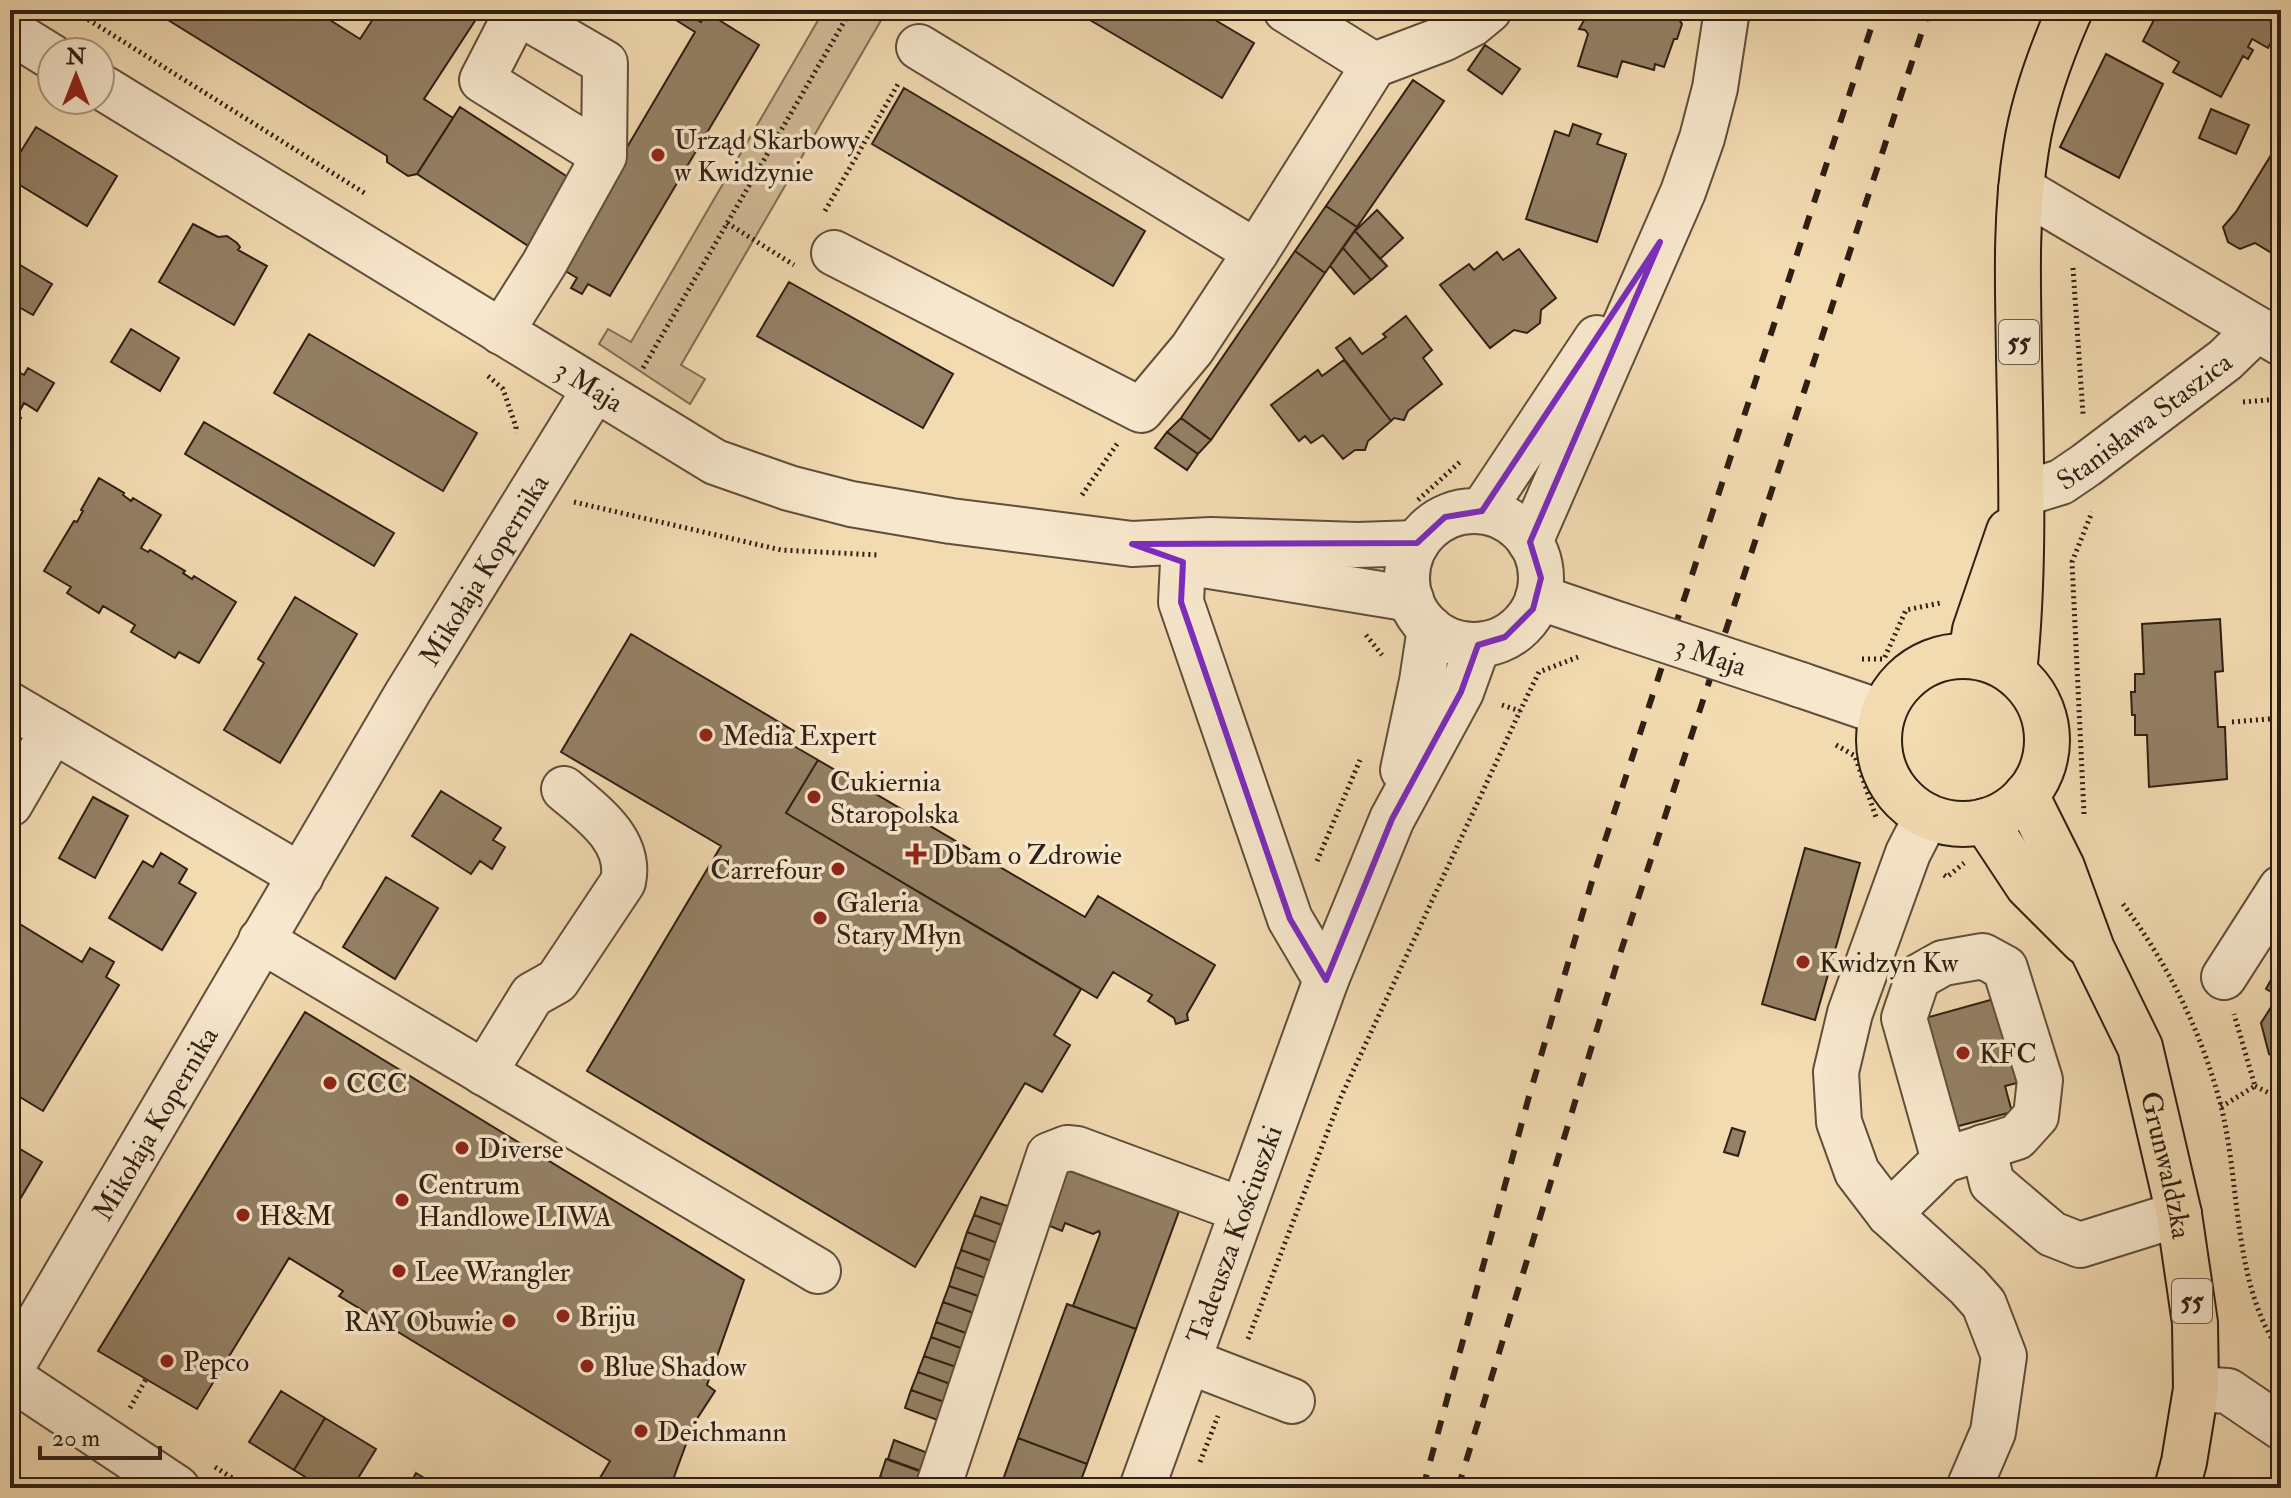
<svg xmlns="http://www.w3.org/2000/svg" width="2291" height="1498" font-family="'IM FELL Double Pica',serif">
	<style>
		.green { fill: #d1ba96; stroke: #806c54; stroke-width: 2 }
		.building { fill: #948065; stroke: #2f1f13; stroke-width: 2 }
		.lines { fill: none; stroke-linecap: round; stroke-linejoin: round }
		.minor-casing { stroke: #604e3a; stroke-width: 48 }
		.major-casing { stroke: #2f1f13; stroke-width: 48 }
		.path { stroke: #2f1f13; stroke-width: 5; stroke-dasharray: 2 4; stroke-linecap: butt }
		.minor { stroke: #f7e7cc; stroke-width: 44 }
		.major { stroke: #f2dab1; stroke-width: 44 }
		.rail { stroke: #2f1f13; stroke-width: 6; stroke-dasharray: 14 14; stroke-linecap: butt }
		.minor-bridge-casing { stroke: #604e3a; stroke-width: 48; stroke-linecap: butt }
		.minor-bridge { stroke: #f7e7cc; stroke-width: 44 }
		.marked { fill: none; stroke: #7b2cbf; stroke-width: 6; stroke-linejoin: round }
		.poi-dot { fill: #8f2418; stroke: #f7e7cc; stroke-width: 3 }
		.labels { text-anchor: middle; stroke-width: 7; stroke-linejoin: round; paint-order: stroke }
		.shield { fill: #f7e7cc; stroke: #6b5b4a; stroke-width: 2 }
		.shield-label { font-size: 26px; font-weight: bold; fill: #2f1f13 }
		.poi-label { font-size: 28px; fill: #2f1f13; stroke: #f7e7cc; text-anchor: start }
		.street-label { font-size: 28px; fill: #2f1f13; stroke: #f7e7cc }
	</style>
	<rect width="100%" height="100%" fill="#f2dab1"/>
	<filter id="stains"><feTurbulence type="fractalNoise" baseFrequency=".0025" numOctaves="4"/><feColorMatrix values="0 0 0 0 .2 0 0 0 0 .09 0 0 0 0 .02 0 0 0 .5 -.17"/></filter>
	<radialGradient id="worn" r=".72"><stop offset=".6" stop-color="#630" stop-opacity="0"/><stop offset="1" stop-color="#630" stop-opacity=".3"/></radialGradient>
	<!-- green -->
	<path class="green" d="M824 10H887L681 365 705 379 690 404 599 344 608 329 631 342Z"/>
	<!-- building -->
	<path class="building" d="M152 10H314L360 39 379 10H482L424 99 453 118 417 174 408 176 387 162V156Z
		M664 10H680L701 22 706 12 759 45 610 296 588 284 582 294 571 288 577 278 557 266 695 32 663 12Z
		M1073 10H1198L1254 43 1222 98Z
		M1590 10H1673L1682 24 1677 39H1674L1664 67 1655 64 1654 70 1622 61 1617 77 1578 66 1588 34 1585 30 1579 29Z
		M2159 10H2273L2281 15V24L2268 48 2252 39 2248 47 2253 50 2248 59 2243 56 2221 97 2173 72 2179 62 2143 41Z
		M1485 45 1520 69 1502 94 1468 70Z
		M2106 54 2163 84 2119 178 2060 147Z
		M1413 80 1444 101 1357 227 1326 206Z
		M904 88 1145 231 1113 286 872 144Z
		M460 107 577 183 533 249 417 174Z
		M2211 109 2249 125 2236 154 2199 138Z
		M1573 124 1601 134 1597 144 1626 154 1597 242 1526 219 1555 131 1569 136Z
		M36 127 117 176 87 226 10 179V169Z
		M2273 152 2281 157 2280 258 2255 243 2240 249 2228 242 2223 227 2236 212Z
		M1326 206 1357 227 1325 273 1295 251Z
		M1377 210 1403 238 1380 259 1355 231Z
		M193 224 218 237 227 236 237 243 240 247 238 250 267 266 234 325 159 282Z
		M1355 231 1387 266 1371 280 1343 248Z
		M1343 248 1371 280 1354 294 1330 266Z
		M1519 249 1556 298 1541 310 1540 323 1527 333 1514 330 1490 348 1440 285 1469 264 1474 270 1497 252 1503 260Z
		M1295 251 1325 273 1211 440 1181 418Z
		M10 259 52 284 33 315 10 302Z
		M789 282 953 374 923 428 757 336Z
		M1406 316 1432 350 1423 358 1442 384 1408 411 1404 420 1394 418 1391 421 1336 348 1350 338 1362 354 1386 337 1383 334Z
		M131 329 179 358 160 391 111 362Z
		M309 334 477 433 443 491 274 393Z
		M1344 360 1391 421 1368 441 1365 450H1355L1343 459 1323 435 1311 443 1305 436 1299 441 1271 405 1318 370 1322 376Z
		M10 367 24 375 28 368 54 383 37 411 24 403 17 416 21 418 10 437Z
		M1181 418 1211 440 1198 454 1167 432Z
		M204 422 394 533 374 566 185 454Z
		M1167 432 1198 454 1187 470 1155 448Z
		M99 478 124 493 123 495 131 501 133 498 161 515 141 548 148 552 150 550 185 571 183 573 192 579 194 576 236 602 199 663 179 652 175 658 131 632 135 625 103 606 99 613 67 593 71 587 44 571 74 521 77 522 83 511 81 510Z
		M295 597 357 634 280 763 224 730 264 663 258 659Z
		M2220 619 2223 671 2215 672 2218 727H2225L2227 779 2149 787 2147 735H2135V715H2132L2131 692H2135V674H2144L2142 624Z
		M631 634 794 731 787 742 818 760 786 813 1081 989 1054 1035 1070 1045 1042 1092 1025 1083 915 1267 587 1071 721 846 561 752Z
		M818 760 1085 917 1098 896 1215 965 1187 1014 1188 1020 1176 1024 1174 1018 1148 1001 1152 995 1113 972 1097 998 786 813Z
		M441 791 501 828 493 840 505 847 492 869 480 861 471 874 412 836Z
		M93 797 128 816 95 878 59 858Z
		M1805 848 1860 863 1815 1020 1762 1004Z
		M161 853 187 869 179 883 196 893 162 950 109 918 143 861 153 867Z
		M386 877 438 908 395 979 343 947Z
		M10 918 82 962 90 948 114 962 106 977 119 985 43 1111 10 1091Z
		M2277 969 2281 971V1061L2269 1054 2261 1023 2278 996 2266 989Z
		M1994 999 2017 1083 2005 1086 2012 1112 1951 1128 1922 1019Z
		M305 1012 744 1280 707 1385 715 1391 693 1425 670 1488H594L610 1461 339 1296 343 1291 289 1258 197 1409 98 1351Z
		M1732 1128 1745 1132 1738 1156 1724 1152Z
		M10 1143 42 1162 10 1216Z
		M1065 1169 1179 1211 1136 1329 1073 1306 1100 1234 1099 1231 1093 1234 1065 1223 1062 1231 1045 1224Z
		M981 1197 1016 1209 1010 1228 974 1215Z
		M974 1215 1010 1228 1003 1245 967 1232Z
		M967 1232 1003 1245 997 1263 961 1250Z
		M961 1250 997 1263 991 1280 955 1267Z
		M955 1267 991 1280 984 1298 949 1286Z
		M949 1286 984 1298 979 1315 943 1302Z
		M943 1302 979 1315 971 1335 936 1322Z
		M1067 1304 1136 1329 1087 1464 1018 1438Z
		M936 1322 971 1335 966 1350 931 1337Z
		M931 1337 966 1350 959 1368 924 1356Z
		M924 1356 959 1368 953 1385 918 1372Z
		M918 1372 953 1385 947 1403 911 1390Z
		M911 1390 947 1403 940 1421 905 1408Z
		M281 1391 325 1418 294 1470 249 1442Z
		M325 1418 376 1449 352 1488H323L294 1470Z
		M1018 1438 1087 1464 1078 1488H1000Z
		M894 1440 928 1453 921 1471 888 1459Z
		M886 1459 922 1472 916 1488 880 1477Z
		M416 1473 441 1488H408Z
		M880 1477 909 1488H876Z"/>
	<g class="lines">
		<defs>
			<g id="minor">
				<path d="M1286 10 1374 65"/>
				<path d="M10 31 52 57"/>
				<path d="M919 47 1256 252"/>
				<path id="s1" d="M100 86 715 462 789 488 851 504 951 521 1132 544 1211 540 1357 545 1417 543"/>
				<path d="M2021 189 2281 343"/>
				<path d="M834 253 1141 410 1192 349 1256 252 1374 65 1443 39 1472 24 1489 10"/>
				<path d="M501 332 544 264 604 156 605 63 517 12 482 80 604 156"/>
				<path id="s2" d="M2022 494 2061 482 2086 465 2225 360 2257 329"/>
				<path d="M1482 511 1597 338"/>
				<circle cx="1474" cy="578" r="67"/>
				<path d="M1530 542 1683 192 1702 138 1715 88 1727 10"/>
				<path d="M1183 562 1181 602 1290 919 1326 980"/>
				<path d="M1191 563 1411 599"/>
				<path d="M1538 597 1620 625"/>
				<path d="M1801 685 1883 713"/>
				<path d="M10 705 301 876"/>
				<path d="M1403 770 1422 681 1430 628"/>
				<path d="M10 804 53 730"/>
				<path d="M1927 816 1908 853 1850 1013 1836 1072 1839 1122 1857 1172 1889 1214 1968 1286 1984 1304 2004 1356 1993 1432 1969 1488"/>
				<path d="M261 940 818 1271"/>
				<path d="M2224 977 2281 888"/>
				<path d="M484 1073 532 995 557 981 623 882C632 840 592 813 564 789"/>
				<path d="M1983 1147 1992 1183 2052 1234 2080 1245 2179 1214"/>
				<path d="M1889 1214 1944 1160 2017 1137 2036 1116 2040 1080 2005 968 1983 956 1943 963 1918 977 1904 1018 1944 1160"/>
				<path d="M1188 1361 1292 1401"/>
				<path id="s3" d="M10 1370 408 692 595 389"/>
				<path d="M10 1377 177 1488"/>
				<path d="M2196 1389 2228 1391 2281 1427"/>
				<path d="M938 1488 1049 1155 1067 1148 1077 1149 1242 1210"/>
				<path id="s4" d="M1142 1488 1326 980 1392 819 1461 692 1478 645"/>
			</g>
			<g id="major">
				<path d="M1971 656 1975 630 2009 531"/>
				<circle cx="1963" cy="740" r="84"/>
				<path d="M2014 673C2025 568 2021 462 2019 356 2018 287 2015 218 2026 149 2033 103 2051 53 2070 10"/>
				<path id="s5" d="M2026 795 2062 867 2092 949 2140 1047 2179 1214 2195 1323 2196 1389 2184 1462 2177 1488"/>
				<path d="M1985 821 2028 886 2084 942"/>
			</g>
		</defs>
		<!-- minor casing -->
		<use href="#minor" class="minor-casing"/>
		<!-- major casing -->
		<use href="#major" class="major-casing"/>
		<!-- path -->
		<path class="path" d="M73 10 366 194
			M825 211 898 84
			M727 223 794 265
			M2073 268 2083 414
			M643 368 851 10
			M488 376 503 389 516 427 515 433
			M2243 402 2281 399
			M1082 495 1117 444
			M1418 500 1461 461
			M574 502 781 550 878 555
			M1366 635 1382 655
			M1862 659H1884L1906 610 1940 603
			M1502 705 1520 711
			M2232 722 2281 718
			M1836 745 1855 756 1877 820
			M2084 814 2072 562 2092 512
			M1317 861 1360 760
			M1944 875 1947 877 1964 863
			M2123 904C2168 964 2202 1033 2221 1106 2241 1186 2232 1284 2281 1353
			M2255 1086 2281 1099
			M2221 1107 2255 1086 2234 1014
			M1248 1339 1341 1097 1520 711 1539 672 1578 657
			M130 1408 146 1379
			M1200 1462 1218 1416
			M215 1467 248 1488"/>
		<!-- minor -->
		<use href="#minor" class="minor"/>
		<!-- major -->
		<use href="#major" class="major"/>
		<!-- rail -->
		<path class="rail" d="M1423 1488 1528 1100 1595 871 1877 10
			M1458 1488 1618 960 1929 10"/>
		<defs>
			<g id="minor-bridge">
				<path id="s6" d="M1620 625 1801 685"/>
			</g>
		</defs>
		<!-- minor-bridge casing -->
		<use href="#minor-bridge" class="minor-bridge-casing"/>
		<!-- minor-bridge -->
		<use href="#minor-bridge" class="minor-bridge"/>
	</g>
	<!-- marked area -->
	<path class="marked" d="M1660 242 1530 542 1541 578 1533 609 1505 637 1478 645 1461 692 1392 819 1326 980 1290 919 1181 602 1183 562 1132 544 1417 543 1445 517 1482 511Z"/>
	<!-- markers -->
	<g class="poi-dot">
		<circle cx="658" cy="155" r="8"/>
		<circle cx="706" cy="735" r="8"/>
		<circle cx="814" cy="797" r="8"/>
		<path d="M912 842h8v8h8v8h-8v8h-8v-8h-8v-8h8z"/>
		<circle cx="838" cy="869" r="8"/>
		<circle cx="820" cy="918" r="8"/>
		<circle cx="1803" cy="962" r="8"/>
		<circle cx="1963" cy="1053" r="8"/>
		<circle cx="330" cy="1083" r="8"/>
		<circle cx="462" cy="1148" r="8"/>
		<circle cx="402" cy="1200" r="8"/>
		<circle cx="243" cy="1215" r="8"/>
		<circle cx="399" cy="1271" r="8"/>
		<circle cx="563" cy="1316" r="8"/>
		<circle cx="509" cy="1321" r="8"/>
		<circle cx="167" cy="1361" r="8"/>
		<circle cx="587" cy="1366" r="8"/>
		<circle cx="641" cy="1431" r="8"/>
	</g>
	<g class="labels">
		<!-- shield labels -->
		<g class="shield">
			<rect x="1999" y="320" width="40" height="44" rx="6"/>
			<rect x="2172" y="1279" width="40" height="44" rx="6"/>
		</g>
		<g class="shield-label">
			<text x="2019" y="351">55</text>
			<text x="2192" y="1310">55</text>
		</g>
		<!-- poi labels -->
		<g class="poi-label">
			<text x="674" y="149">Urząd Skarbowy<tspan x="674" dy="32">w Kwidzynie</tspan></text>
			<text x="722" y="745">Media Expert</text>
			<text x="830" y="791">Cukiernia<tspan x="830" dy="32">Staropolska</tspan></text>
			<text x="932" y="864">Dbam o Zdrowie</text>
			<text x="822" y="879" text-anchor="end">Carrefour</text>
			<text x="836" y="912">Galeria<tspan x="836" dy="32">Stary Młyn</tspan></text>
			<text x="1819" y="972">Kwidzyn Kw</text>
			<text x="1979" y="1063">KFC</text>
			<text x="346" y="1093">CCC</text>
			<text x="478" y="1158">Diverse</text>
			<text x="418" y="1194">Centrum<tspan x="418" dy="32">Handlowe LIWA</tspan></text>
			<text x="259" y="1225">H&amp;M</text>
			<text x="415" y="1281">Lee Wrangler</text>
			<text x="579" y="1326">Briju</text>
			<text x="493" y="1331" text-anchor="end">RAY Obuwie</text>
			<text x="183" y="1371">Pepco</text>
			<text x="603" y="1376">Blue Shadow</text>
			<text x="657" y="1441">Deichmann</text>
		</g>
		<!-- street labels -->
		<g class="street-label">
			<text dy="10" stroke="none"><textPath href="#s1" startOffset="574">3 Maja</textPath></text>
			<text dy="10" stroke="none"><textPath href="#s2" startOffset="144">Stanisława Staszica</textPath></text>
			<text dy="10" stroke="none"><textPath href="#s3" startOffset="930">Mikołaja Kopernika</textPath></text>
			<text dy="10" stroke="none"><textPath href="#s6" startOffset="96">3 Maja</textPath></text>
			<text dy="10" stroke="none"><textPath href="#s3" startOffset="286">Mikołaja Kopernika</textPath></text>
			<text dy="10" stroke="none"><textPath href="#s5" startOffset="398">Grunwaldzka</textPath></text>
			<text dy="10" stroke="none"><textPath href="#s4" startOffset="270">Tadeusza Kościuszki</textPath></text>
		</g>
	</g>
	<!-- margin -->
	<rect width="2291" height="1498" fill="none" stroke="#f2dab1" stroke-width="40"/>
	<rect x="12" y="12" width="2267" height="1474" fill="none" stroke="#2f1f13" stroke-width="4"/>
	<rect x="20" y="20" width="2251" height="1458" fill="none" stroke="#2f1f13" stroke-width="2"/>
	<!-- north arrow -->
	<g transform="translate(76 76)"><circle r="38" fill="#f7e7cc" stroke="#a79782" stroke-width="2"/>
	<path d="M0-6L14 30L0 20L-14 30Z" fill="#8f2418"/>
	<text y="-12" font-size="22" font-weight="bold" text-anchor="middle" fill="#2f1f13">N</text>
	</g>
	<!-- scale -->
	<path d="M40 1446v12h120v-12" fill="none" stroke="#2f1f13" stroke-width="4"/>
	<text x="52" y="1446" font-size="24" fill="#2f1f13" stroke="#f7e7cc" stroke-width="6" paint-order="stroke">20 m</text>
	<rect width="100%" height="100%" filter="url(#stains)"/>
	<rect width="100%" height="100%" fill="url(#worn)"/>
</svg>
